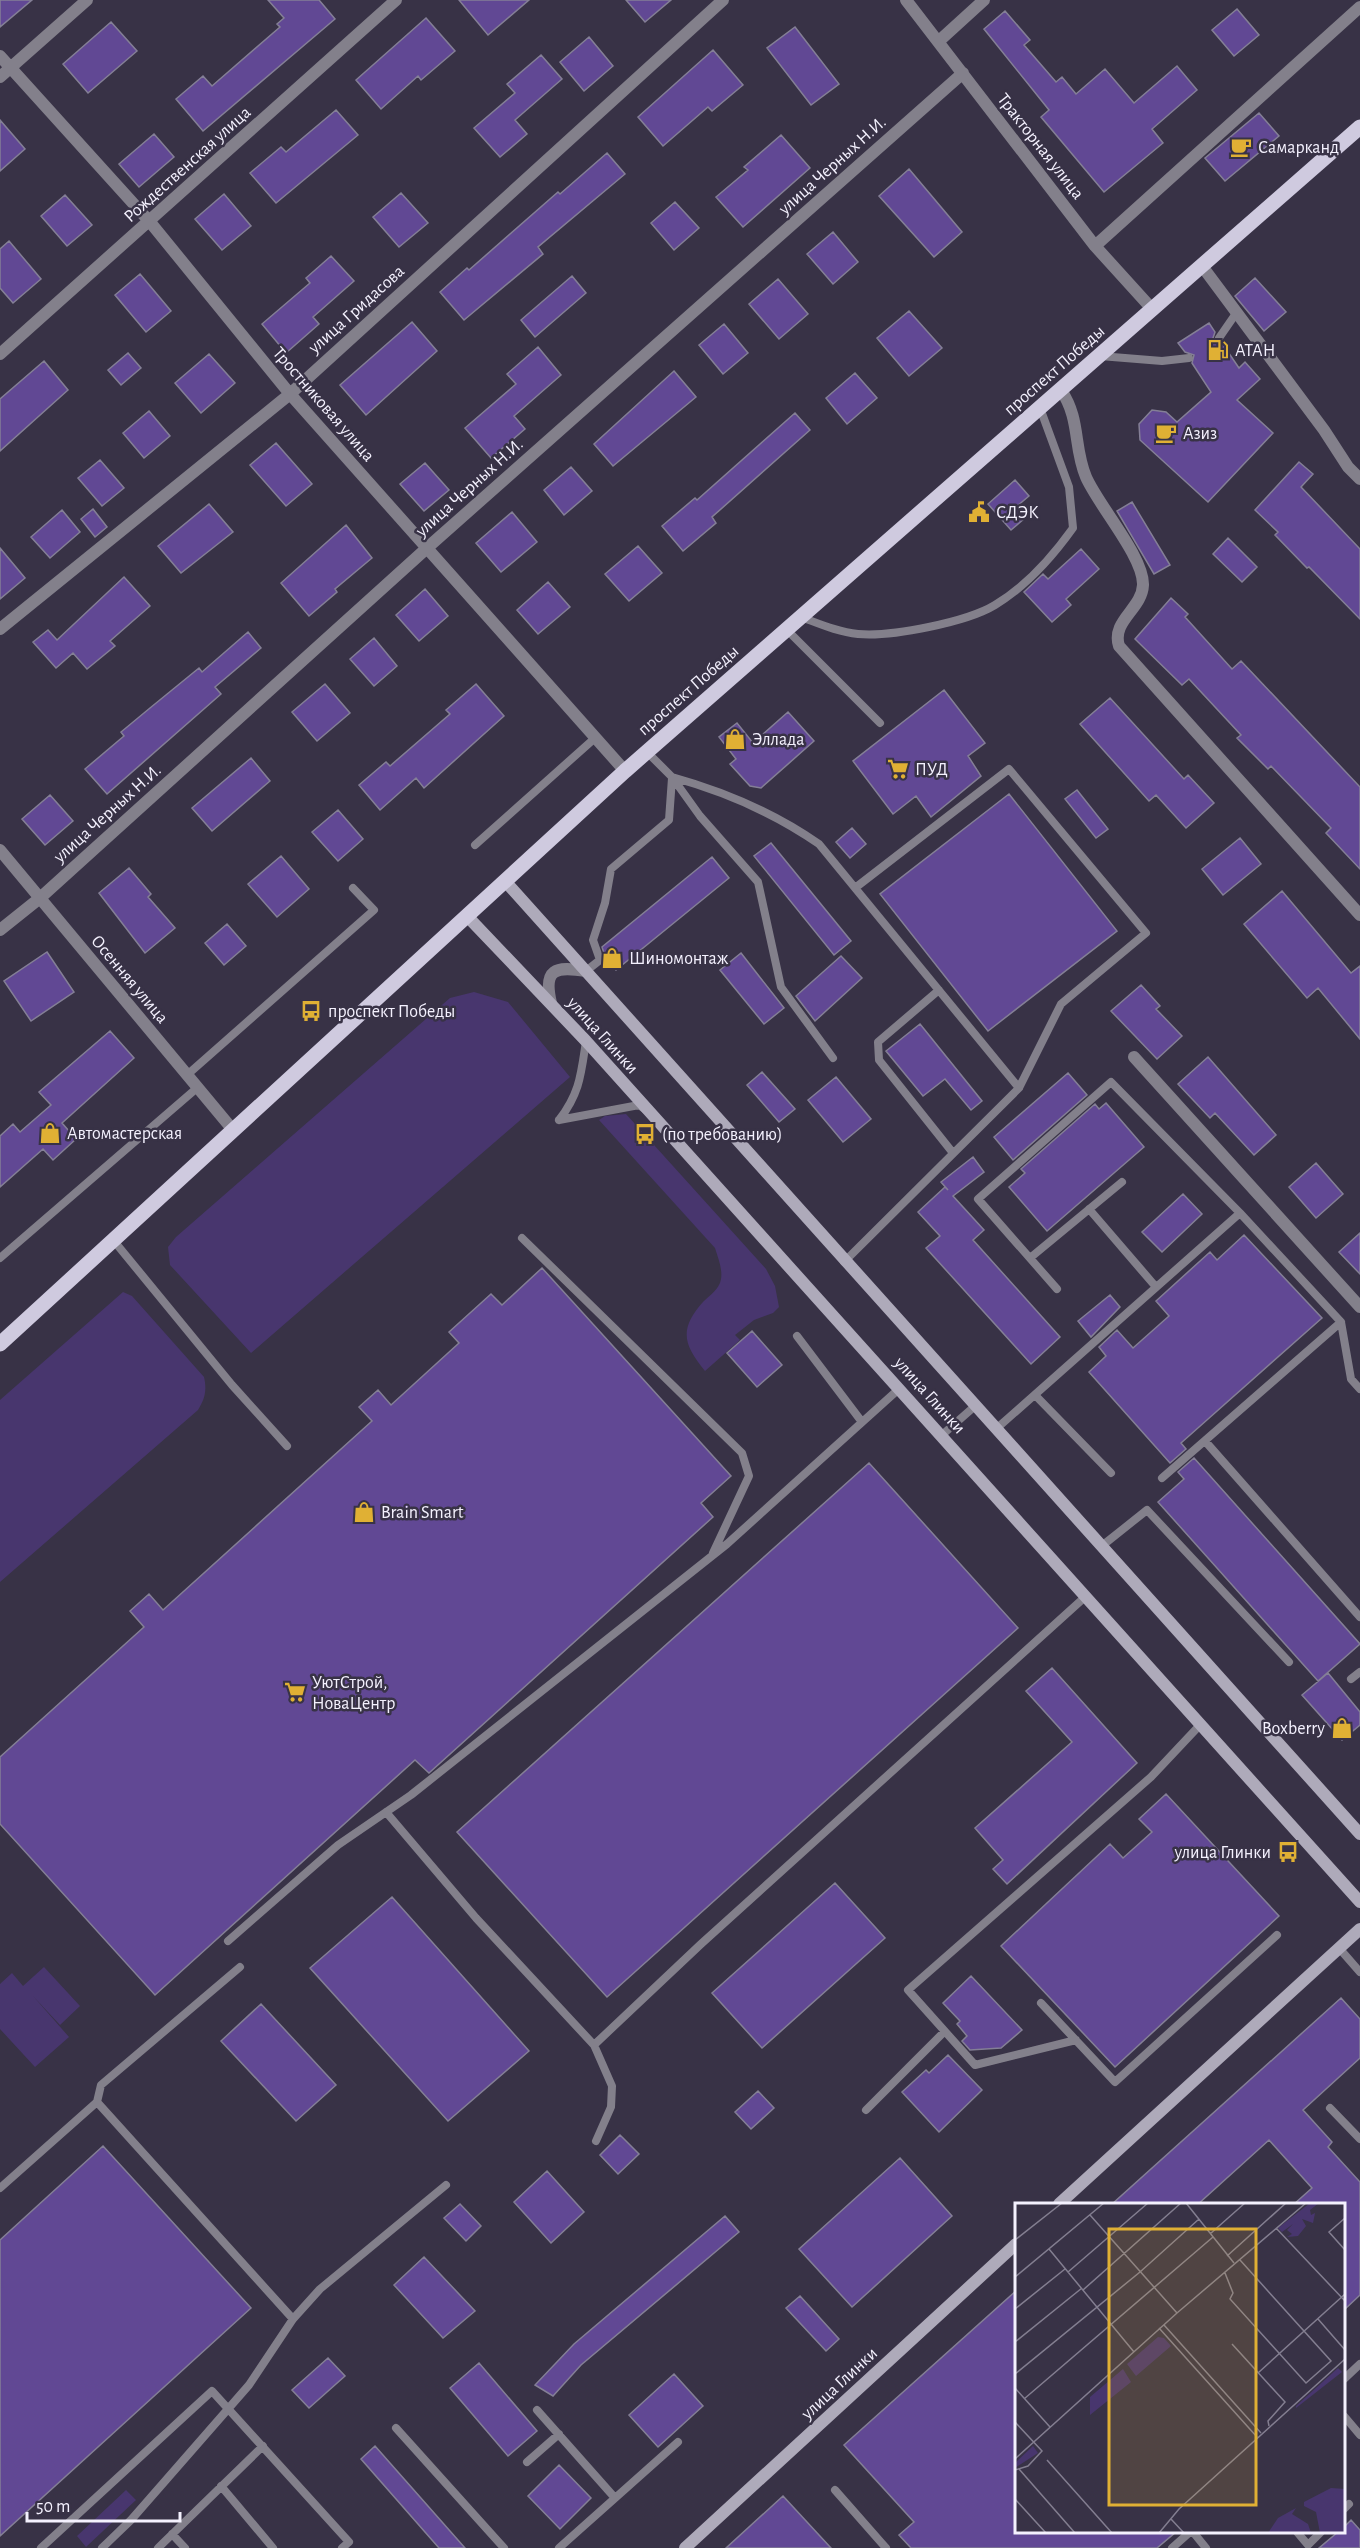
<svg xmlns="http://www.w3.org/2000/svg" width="1360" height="2548" font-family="'Alegreya Sans',sans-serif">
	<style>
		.green { fill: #48366e }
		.building { fill: #614894; stroke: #847f96; stroke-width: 1.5 }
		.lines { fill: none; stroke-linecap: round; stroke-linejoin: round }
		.service { stroke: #83808b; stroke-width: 8 }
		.minor { stroke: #83808b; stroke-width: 12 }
		.secondary { stroke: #aeaaba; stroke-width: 12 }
		.primary { stroke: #cfcadf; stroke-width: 15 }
		.labels { text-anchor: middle; stroke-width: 5; stroke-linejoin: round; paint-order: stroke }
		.street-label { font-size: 18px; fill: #f4f1fe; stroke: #383246 }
		.poi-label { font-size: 18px; fill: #f4f1fe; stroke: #383246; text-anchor: start }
		.inset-road { fill: none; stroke: #837e90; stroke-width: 1.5 }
		.view { fill: #e0b034; fill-opacity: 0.15; stroke: #e0b034; stroke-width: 3 }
		.inset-edge { fill: none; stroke: #f4f1fe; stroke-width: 3 }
	</style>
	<rect width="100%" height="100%" fill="#383246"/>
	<!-- green -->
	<path class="green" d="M474 992 508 1002 570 1077 251 1353 170 1265 168 1247 176 1237 450 998Z
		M626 1114 766 1269 775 1286 779 1307 773 1313 754 1320 735 1335 740 1340 705 1371C683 1344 679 1329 703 1302 708 1297 716 1291 719 1285 725 1274 718 1258 715 1248L599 1120 605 1116Z
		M123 1292 132 1296 204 1377C207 1390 205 1399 198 1410L0 1582V1400Z
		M44 1967 80 2006 60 2025 33 1996 69 2037 35 2067 0 2029V1984L12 1973 23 1986Z
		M126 2490 136 2500 86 2547 77 2536Z"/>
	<!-- building -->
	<path class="building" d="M0 0H32L0 27Z
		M268 0H319L335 19 203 131 176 99 203 76 212 86 280 27 277 24 284 18Z
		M459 0H529L488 35Z
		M626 0H671L645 22Z
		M1237 9 1259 35 1234 56 1212 30Z
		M1005 11 1030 40 1024 45 1056 82 1062 77 1076 94 1105 69 1134 103 1177 66 1197 90 1152 129 1163 143 1104 192 1041 117 1049 110 984 29Z
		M426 18 455 51 421 80 418 76 381 109 356 80Z
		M111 22 137 51 88 93 63 64Z
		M795 27 839 84 811 105 767 48Z
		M589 37 613 66 584 91 560 62Z
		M713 50 743 85 712 111 708 107 663 146 638 117Z
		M541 55 562 79 515 120 527 134 500 157 474 128 515 93 507 84Z
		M336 110 358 135 276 203 250 173 281 147 286 152Z
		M1259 113 1279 136 1225 181 1205 158Z
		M0 120 25 149 0 171Z
		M154 134 174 157 139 187 119 164Z
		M781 135 810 168 743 227 716 197 748 170 744 167Z
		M607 153 625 174 538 247 543 254 464 320 440 292 467 268 469 270 558 192 560 194Z
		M909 169 962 232 934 257 879 196Z
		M401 193 428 223 399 247 373 217Z
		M224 194 251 226 222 250 195 219Z
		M65 195 92 225 67 246 41 216Z
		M675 202 699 228 674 250 651 223Z
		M833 232 858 262 833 284 807 254Z
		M9 241 41 279 13 303 0 288V249Z
		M331 256 354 281 313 317 319 324 286 353 262 324 310 283 306 278Z
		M140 274 171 311 146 332 115 295Z
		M572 276 586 293 535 337 521 320Z
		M1255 278 1286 312 1264 331 1235 296Z
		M778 279 808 314 779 339 749 304Z
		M909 311 942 348 909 376 877 338Z
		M412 322 437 351 366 415 340 385Z
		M1209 323 1215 332 1213 338 1215 343H1222L1239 368 1245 362 1260 379 1237 400 1273 433 1208 502 1140 440 1139 424 1152 410 1166 412 1177 422 1211 392 1192 363 1194 355 1185 352 1178 343Z
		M724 324 748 353 723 374 699 345Z
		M538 347 561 375 514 416 525 429 491 458 465 428 516 384 507 374Z
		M128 353 141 368 121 385 108 370Z
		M209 354 235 383 201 413 175 383Z
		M44 361 68 390 0 451V399Z
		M674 371 696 397 613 466 594 444Z
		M855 373 877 398 847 424 826 398Z
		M149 411 170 436 144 458 123 433Z
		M795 413 810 430 712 517 716 523 683 551 662 526 695 498 697 500Z
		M276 443 312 484 286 506 250 465Z
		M100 460 124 488 102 506 78 478Z
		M1299 462 1313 474 1301 487 1360 549V619L1309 567 1307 568 1275 535 1278 532 1255 510Z
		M425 463 449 490 424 511 400 484Z
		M571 467 592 491 564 515 544 490Z
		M1015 480 1029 496 1016 507 1025 518 1011 530 988 504Z
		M1132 502 1170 565 1154 574 1117 511Z
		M209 504 233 532 181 573 158 546Z
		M93 509 107 527 95 537 81 519Z
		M62 510 80 532 50 558 31 537Z
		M512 512 537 542 501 572 476 543Z
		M346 525 372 558 335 589 337 592 309 616 281 583Z
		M1228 538 1257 567 1242 582 1213 554Z
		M638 546 662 573 629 601 605 574Z
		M0 548 25 578 0 599Z
		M1081 549 1099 569 1066 599 1071 605 1052 622 1024 592 1043 574 1048 579Z
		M124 577 150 606 110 641 115 646 87 669 73 653 56 668 33 642 48 630 57 640Z
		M548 582 570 607 538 634 517 610Z
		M425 589 448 616 419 641 396 615Z
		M1171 598 1188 614 1185 617 1232 669 1241 661 1360 787V869L1326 833 1331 828 1271 766 1268 769 1237 738 1241 735 1189 679 1182 685 1135 639Z
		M248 632 261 648 215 687 221 694 107 794 85 769 124 736 121 732 150 708 199 668 202 672Z
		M374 638 397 666 374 686 350 659Z
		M325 684 350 713 317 741 292 712Z
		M476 684 504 716 424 788 416 778 380 810 359 785 386 762 390 766 450 714 446 710Z
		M944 690 985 743 968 756 981 776 931 817 916 796 893 814 853 761Z
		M1110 698 1184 779 1188 775 1214 803 1186 828 1156 795 1149 801 1080 724Z
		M788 712 814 741 761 788 750 786 730 764 736 759 719 737 737 723 753 743Z
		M251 758 270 781 212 831 192 808Z
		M1077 790 1108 829 1096 838 1065 799Z
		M1009 794 1117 931 988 1031 880 894Z
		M50 795 73 821 45 845 22 819Z
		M338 810 363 839 338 861 312 832Z
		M852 828 866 844 850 858 836 842Z
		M1240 838 1261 864 1223 895 1202 869Z
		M771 843 851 941 834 955 754 856Z
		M281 856 309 889 277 917 248 884Z
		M712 857 729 878 616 970 606 959 602 947Z
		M129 868 151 894 148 897 175 928 145 953 99 893Z
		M1282 891 1351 973 1360 966V1039L1318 988 1307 998 1244 924Z
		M227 924 246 946 224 965 205 943Z
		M47 952 74 992 31 1021 4 981Z
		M741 953 784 1008 764 1024 720 970Z
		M841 956 862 978 815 1021 796 996Z
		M1141 985 1160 1006 1156 1009 1182 1036 1157 1059 1111 1011Z
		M920 1024 982 1101 971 1110 945 1079 923 1096 886 1051Z
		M110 1031 134 1058 62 1123 76 1139 53 1160 43 1149 0 1187V1136L13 1124 20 1132 51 1105 39 1092Z
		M1208 1057 1276 1135 1254 1155 1215 1113 1210 1118 1178 1084Z
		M762 1072 795 1109 779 1122 747 1085Z
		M1068 1073 1087 1095 1013 1160 994 1137Z
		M836 1077 871 1119 843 1142 808 1100Z
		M1106 1103 1144 1147 1047 1231 1009 1187 1025 1173 1021 1169 1095 1104 1099 1109Z
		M973 1157 984 1172 953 1196 984 1230 973 1240 1060 1337 1031 1364 926 1248 940 1236 918 1212 945 1187 948 1190 941 1182Z
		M1316 1163 1343 1194 1316 1218 1289 1187Z
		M1183 1194 1202 1214 1162 1252 1142 1232Z
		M1360 1233V1274L1339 1252Z
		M1244 1235 1322 1318 1181 1443 1186 1449 1170 1463 1089 1372 1106 1356 1099 1347 1117 1330 1133 1348 1169 1316 1156 1301 1210 1252 1217 1260Z
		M542 1268 731 1476 701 1503 713 1517 429 1773 415 1760 155 1995 0 1824V1757L144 1627 130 1611 149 1594 163 1610 372 1421 359 1407 378 1390 391 1405 459 1343 449 1332 491 1294 502 1305Z
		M1110 1295 1120 1307 1091 1337 1078 1321Z
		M752 1331 782 1365 757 1387 727 1353Z
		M1194 1458 1360 1644 1318 1681 1158 1502 1184 1479 1178 1472Z
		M869 1463 1018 1628 607 1997 457 1832Z
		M1052 1668 1137 1763 1007 1884 993 1869 1003 1860 975 1828 1072 1742 1026 1691Z
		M1328 1673 1360 1712V1725L1342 1740 1302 1695Z
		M1166 1794 1279 1916 1115 2067 1001 1946 1110 1844 1123 1858 1152 1832 1139 1819Z
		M835 1883 885 1938 762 2048 712 1993Z
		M392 1897 529 2051 448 2121 310 1968Z
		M971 1976 1022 2030 1001 2048 970 2050 962 2041 967 2036 957 2024 960 2021 943 2003Z
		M1341 1998 1360 2019V2058L1303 2110 1332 2142 1328 2147 1360 2182V2295L1344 2310V2205H1293L1312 2188 1269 2140 1197 2205H1111Z
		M261 2004 336 2085 296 2121 221 2041Z
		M948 2055 982 2090 939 2132 902 2092 926 2070 929 2073Z
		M758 2091 774 2108 751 2129 735 2112Z
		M620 2135 639 2154 618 2174 600 2155Z
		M103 2146 251 2308 0 2536V2240Z
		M900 2158 952 2216 852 2307 799 2249Z
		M547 2171 584 2212 551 2243 514 2202Z
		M460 2204 481 2226 466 2241 444 2218Z
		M725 2216 739 2232 581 2365 553 2396 535 2385 574 2344Z
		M424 2257 475 2311 443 2338 394 2285Z
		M1017 2290V2532H1176L1157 2548H911L899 2535 914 2522 844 2445Z
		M800 2296 839 2339 826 2351 786 2308Z
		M328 2358 345 2376 309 2408 292 2390Z
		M479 2363 537 2431 508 2456 450 2388Z
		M674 2374 703 2406 658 2447 629 2415Z
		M375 2446 465 2548H439L361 2459Z
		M559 2465 591 2498 560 2529 528 2496Z
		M783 2496 831 2548H726Z
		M1351 2520 1360 2530V2548H1319L1338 2532H1344V2527Z"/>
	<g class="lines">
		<!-- service -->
		<path class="service" d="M1219 338 1237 312
			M1100 356 1162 361 1189 358
			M801 617C820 624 838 632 858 634 892 637 967 622 995 605 1025 587 1053 556 1073 528L1069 487 1040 408
			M787 630 880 723
			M647 752 672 777 700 816 758 882 781 987 833 1058
			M672 777C726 792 773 812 819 844L1019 1088
			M475 845 595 738
			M586 971 600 960 593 940 605 903 611 869 669 820 672 778
			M939 990 878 1042 879 1060 953 1153
			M187 1075 374 910 353 888
			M559 1120 639 1105 646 1110
			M559 1120C580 1093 581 1074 586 1041
			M1089 1209 1156 1287
			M522 1238 742 1453 749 1476 713 1553
			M114 1241 232 1385 287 1446
			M0 1258 197 1088
			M1030 1258 1122 1182
			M844 1262 1019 1088 1061 1004 1146 933 1009 769 855 888
			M1057 1289 978 1199 1111 1082 1240 1213 1341 1322 1351 1379 1360 1389
			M797 1336 862 1422
			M1035 1395 1111 1473
			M996 1429 1240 1213
			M942 1435 975 1406
			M1205 1441 1360 1617
			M1162 1478 1341 1322
			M1103 1545 1147 1510 1289 1662
			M1351 1679 1360 1672
			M386 1812 476 1918 594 2045 612 2086 611 2107 596 2141
			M228 1941 338 1845 411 1795 727 1544 900 1388
			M1339 1948 1360 1972
			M1041 2003 1115 2082 1277 1935
			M1076 2040 975 2065 908 1990 1151 1777 1199 1726
			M594 2045 701 1944 1085 1597
			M97 2102 293 2319
			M1330 2108 1360 2139
			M866 2110 944 2032
			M0 2188 97 2102 101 2085 240 1967
			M1344 2379 1360 2364
			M537 2410 615 2498
			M1344 2416 1360 2435
			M396 2428 504 2548
			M527 2462 559 2434
			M221 2486 273 2548
			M835 2490 886 2548
			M1344 2509 1349 2504
			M1193 2532 1206 2548
			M1297 2532 1308 2545 1321 2532
			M172 2534 185 2548
			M41 2548 212 2391 349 2542 342 2548
			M102 2548 131 2520 249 2385 293 2319 320 2289 446 2185
			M158 2548 263 2446
			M559 2548 678 2442
			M1172 2548 1190 2532"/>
		<!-- minor -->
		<path class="minor" d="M906 0 1095 246 1153 310
			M939 41 984 0
			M0 56 150 222 290 394 625 771
			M0 77 87 0
			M1095 246 1360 7
			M1202 266 1324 430 1348 467 1360 479
			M0 354 396 0
			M1061 390C1081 420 1073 446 1086 477 1098 505 1144 557 1143 585 1142 609 1111 621 1119 646L1360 915
			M0 629 290 394 723 0
			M0 850 233 1130
			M0 930 40 898 427 548 963 73
			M551 1003C543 969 555 966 586 971
			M1134 1057 1360 1307"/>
		<!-- secondary -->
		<path class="secondary" d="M505 881 1360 1834
			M467 916 586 1041 1360 1902
			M1059 2204 1360 1929
			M685 2548 1016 2244"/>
		<!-- primary -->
		<path class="primary" d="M0 1344 625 771 1360 127"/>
	</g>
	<!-- icons -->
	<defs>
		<symbol id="cafe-bare" viewBox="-9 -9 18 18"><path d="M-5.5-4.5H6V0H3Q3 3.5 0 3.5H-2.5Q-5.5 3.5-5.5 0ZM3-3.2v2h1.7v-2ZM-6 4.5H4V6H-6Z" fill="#e0b034" stroke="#383246" stroke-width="2.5" paint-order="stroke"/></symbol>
		<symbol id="fuel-bare" viewBox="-9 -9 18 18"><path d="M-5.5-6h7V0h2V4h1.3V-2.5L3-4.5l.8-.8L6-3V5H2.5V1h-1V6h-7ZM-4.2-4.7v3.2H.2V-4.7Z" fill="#e0b034" stroke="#383246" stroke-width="2.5" paint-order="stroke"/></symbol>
		<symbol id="civic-bare" viewBox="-9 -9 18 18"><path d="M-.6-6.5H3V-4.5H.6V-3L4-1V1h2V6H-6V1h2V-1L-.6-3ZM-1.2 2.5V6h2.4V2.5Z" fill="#e0b034" stroke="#383246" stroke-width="2.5" paint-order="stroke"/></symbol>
		<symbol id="shop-bare" viewBox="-9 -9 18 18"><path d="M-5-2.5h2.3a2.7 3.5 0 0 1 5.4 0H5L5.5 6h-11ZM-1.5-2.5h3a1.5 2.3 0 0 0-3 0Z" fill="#e0b034" stroke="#383246" stroke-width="2.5" paint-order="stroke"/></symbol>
		<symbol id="supermarket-bare" viewBox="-9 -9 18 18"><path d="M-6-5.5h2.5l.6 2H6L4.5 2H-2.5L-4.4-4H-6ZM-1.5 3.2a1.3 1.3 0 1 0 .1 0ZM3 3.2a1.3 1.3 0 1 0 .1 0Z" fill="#e0b034" stroke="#383246" stroke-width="2.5" paint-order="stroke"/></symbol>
		<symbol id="bus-bare" viewBox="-9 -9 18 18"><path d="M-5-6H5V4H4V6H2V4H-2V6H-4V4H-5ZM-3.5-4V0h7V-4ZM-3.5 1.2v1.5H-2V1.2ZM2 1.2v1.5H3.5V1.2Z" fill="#e0b034" stroke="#383246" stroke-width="2.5" paint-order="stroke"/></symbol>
	</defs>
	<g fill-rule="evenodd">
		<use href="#cafe-bare" x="1226" y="132" width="30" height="30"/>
		<use href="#fuel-bare" x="1203" y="335" width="30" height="30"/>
		<use href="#cafe-bare" x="1151" y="418" width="30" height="30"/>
		<use href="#civic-bare" x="964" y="497" width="30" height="30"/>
		<use href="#shop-bare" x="720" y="724" width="30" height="30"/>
		<use href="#supermarket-bare" x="883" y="754" width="30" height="30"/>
		<use href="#shop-bare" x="597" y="943" width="30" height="30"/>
		<use href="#bus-bare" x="296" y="996" width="30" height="30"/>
		<use href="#shop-bare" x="35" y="1118" width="30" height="30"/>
		<use href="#bus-bare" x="630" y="1119" width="30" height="30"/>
		<use href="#shop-bare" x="349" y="1497" width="30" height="30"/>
		<use href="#supermarket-bare" x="280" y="1677" width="30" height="30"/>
		<use href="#shop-bare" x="1327" y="1713" width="30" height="30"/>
		<use href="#bus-bare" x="1273" y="1837" width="30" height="30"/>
	</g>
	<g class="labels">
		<!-- street labels -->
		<g class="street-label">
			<text transform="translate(1041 146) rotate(52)" y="6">Тракторная улица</text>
			<text transform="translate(187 164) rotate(-42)" y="6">Рождественская улица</text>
			<text transform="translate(832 165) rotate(-42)" y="6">улица Черных Н.И.</text>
			<text transform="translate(356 309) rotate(-42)" y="6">улица Гридасова</text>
			<text transform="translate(1054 370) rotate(-41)" y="6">проспект Победы</text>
			<text transform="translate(324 404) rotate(49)" y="6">Тростниковая улица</text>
			<text transform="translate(469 487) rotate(-42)" y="6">улица Черных Н.И.</text>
			<text transform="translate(688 690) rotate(-41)" y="6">проспект Победы</text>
			<text transform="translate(107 813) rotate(-42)" y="6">улица Черных Н.И.</text>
			<text transform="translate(130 979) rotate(50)" y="6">Осенняя улица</text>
			<text transform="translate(603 1035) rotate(48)" y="6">улица Глинки</text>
			<text transform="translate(930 1395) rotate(48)" y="6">улица Глинки</text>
			<text transform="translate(839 2383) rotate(-43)" y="6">улица Глинки</text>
		</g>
		<!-- poi labels -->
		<g class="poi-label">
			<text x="1258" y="153">Самарканд</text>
			<text x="1235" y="356">АТАН</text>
			<text x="1183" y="439">Азиз</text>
			<text x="996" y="518">СДЭК</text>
			<text x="752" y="745">Эллада</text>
			<text x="915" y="775">ПУД</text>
			<text x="629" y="964">Шиномонтаж</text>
			<text x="328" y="1017">проспект Победы</text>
			<text x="67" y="1139">Автомастерская</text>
			<text x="662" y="1140">(по требованию)</text>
			<text x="381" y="1518">Brain Smart</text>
			<text x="312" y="1688">УютСтрой,<tspan x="312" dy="21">НоваЦентр</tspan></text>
			<text x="1325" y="1734" text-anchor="end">Boxberry</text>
			<text x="1271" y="1858" text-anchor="end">улица Глинки</text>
		</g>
	</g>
	<!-- overview -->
	<g transform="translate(1015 2203)">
		<rect width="330" height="330" fill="#383246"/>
		<path d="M304 0 295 7 296 12 300 10 298 20 287 16 291 23 283 33 272 34 277 31 272 27 278 21 267 29 263 25 295 0ZM143 134 149 135 156 143 121 173 112 161ZM323 165 327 169 281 205V203ZM108 166 116 179 75 212V194ZM18 243 23 250 0 265V260ZM316 285 330 286V330H305L301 309 289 303V299ZM281 305 277 311 293 321 296 330H253L263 315Z" fill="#48366e"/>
		<path class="inset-road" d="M171 0 219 60M75 12 162 110M330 15 314 29 330 47M261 25 330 98M195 31 230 0M0 37 47 0M34 46 119 149M212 53 271 0M53 69 133 0M210 70 218 90 215 96 291 180 316 158 225 57M0 74 89 0M68 87 166 0M0 106 50 66M303 116 330 147M149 122 246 230M144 125 242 234M0 139 67 85M217 141 270 199 253 218 254 223M243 170 330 91M0 171 125 69 184 16M0 185 35 224M9 196 198 34M0 219 27 248 13 263 0 267M0 256 162 110 291 0M32 257 97 330M4 266 60 330M0 296 31 330M156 316 169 330M144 330 164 306 330 156"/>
		<path class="view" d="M94 26H241V302H94Z"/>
		<rect width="330" height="330" class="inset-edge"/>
	</g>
	<!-- scale -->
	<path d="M27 2512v9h153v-9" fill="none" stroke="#f4f1fe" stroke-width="3"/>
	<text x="36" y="2512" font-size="18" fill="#f4f1fe" stroke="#383246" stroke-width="4.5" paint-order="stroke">50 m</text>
</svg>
